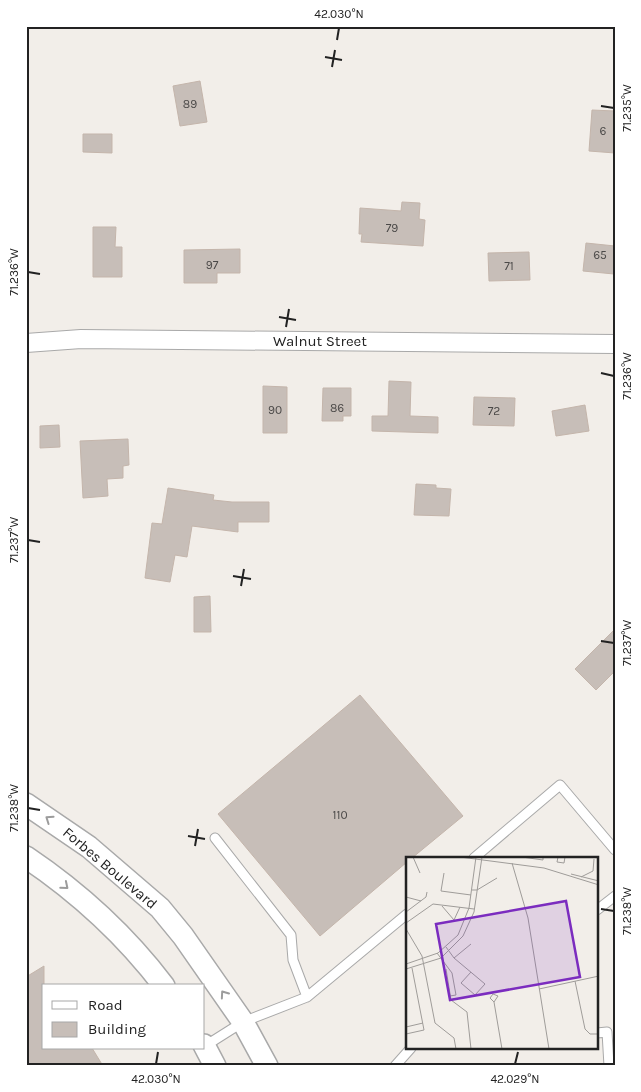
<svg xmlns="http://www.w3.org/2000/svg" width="641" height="1092" font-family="Karla,sans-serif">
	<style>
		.building { fill: #c7beb8; stroke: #c4b5ab }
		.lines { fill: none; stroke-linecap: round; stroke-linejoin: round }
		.service-casing { stroke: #a9a9a9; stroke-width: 11 }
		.minor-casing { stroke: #a9a9a9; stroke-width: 20 }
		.tertiary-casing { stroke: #a9a9a9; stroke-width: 24 }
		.service { stroke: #fff; stroke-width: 9 }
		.minor { stroke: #fff; stroke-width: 18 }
		.tertiary { stroke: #fff; stroke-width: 21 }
		.oneway { stroke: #9c9c9c }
		.ticks { fill: none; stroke: #222; stroke-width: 2 }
		.labels { text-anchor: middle; stroke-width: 4.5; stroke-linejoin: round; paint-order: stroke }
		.number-label { font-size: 12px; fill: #4b4948 }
		.street-label { font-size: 15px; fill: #222; stroke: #fff }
		.inset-road { fill: none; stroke: #9f9c99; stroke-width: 1 }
		.view { fill: #7b2cbf; fill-opacity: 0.15; stroke: #7b2cbf; stroke-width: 2.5 }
		.inset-edge { fill: none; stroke: #222; stroke-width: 2.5 }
		.neatline { fill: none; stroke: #222; stroke-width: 2 }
		.ticks-label { font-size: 12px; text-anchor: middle; fill: #222 }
	</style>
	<rect width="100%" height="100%" fill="#f2eee9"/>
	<!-- building -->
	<path class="building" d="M200 81 207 122 180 126 173 86Z
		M592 110 615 111V153L589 151Z
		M83 134H112V153L83 152Z
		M402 202 420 203 419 219 425 220 423 246 361 242 362 234H359L360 208 401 211Z
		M93 227H116L115 247H122V277H93Z
		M586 243 615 246 614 274 583 271Z
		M240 249V273H217V283H184V250Z
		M529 252 530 280 489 281 488 253Z
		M389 381 411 382 410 416 438 417V433L372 431V416H388Z
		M263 386 287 387V433H263Z
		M323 388H351V416H343V421H322Z
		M474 397 515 398 514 426 473 425Z
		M585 405 589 431 556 436 552 411Z
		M59 425 60 447 40 448V426Z
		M128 439 129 465 123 466V478L107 479 108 496 83 498 80 441Z
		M416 484 436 485V488L451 489 449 516 414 515Z
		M168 488 214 495 213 500 232 502H269V522H238V532L192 526 187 557 175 555 170 582 145 578 152 523 162 524Z
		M210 596 211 632H194V597Z
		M615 629V671L596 690 575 669Z
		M360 695 463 816 412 858H407V862L320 936 218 814Z
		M44 966V1048H92L103 1066H26V977Z"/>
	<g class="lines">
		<defs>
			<path id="service" d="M215 838 291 935 293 960 307 997
				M474 858 560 785 615 850
				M597 910 615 896
				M597 1033 607 1032 609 1066
				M205 1046 243 1022 307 997 407 914
				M395 1066 411 1048"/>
			<path id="minor" d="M26 343 81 339 615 344"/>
			<path id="tertiary" d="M26 804 89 847 160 908 183 936 243 1022 267 1066
				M26 857C78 892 126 936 164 986
				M204 1045 215 1066"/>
		</defs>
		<!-- service casing -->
		<use href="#service" class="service-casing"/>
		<!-- minor casing -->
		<use href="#minor" class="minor-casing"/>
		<!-- tertiary casing -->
		<use href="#tertiary" class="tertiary-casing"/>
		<!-- service -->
		<use href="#service" class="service"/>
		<!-- minor -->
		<use href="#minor" class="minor"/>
		<!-- tertiary -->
		<use href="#tertiary" class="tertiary"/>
	</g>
	<!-- one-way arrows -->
	<defs><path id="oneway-chevron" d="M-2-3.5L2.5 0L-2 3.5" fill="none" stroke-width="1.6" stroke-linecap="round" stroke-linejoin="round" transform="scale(1.25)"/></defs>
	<g class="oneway">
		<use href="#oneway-chevron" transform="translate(49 819) rotate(-145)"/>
		<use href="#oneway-chevron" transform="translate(65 886) rotate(40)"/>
		<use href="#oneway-chevron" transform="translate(224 994) rotate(-125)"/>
	</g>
	<!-- ticks -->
	<path class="ticks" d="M337 40 339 28M325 57 342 60M332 67 335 50M601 106 614 108M28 272 40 274M279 317 296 320M286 327 289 309M601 373 614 376M28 540 40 542M233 576 251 579M241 586 244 569M601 641 614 643M28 808 40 810M188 836 205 839M195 846 198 829M601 909 614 911M156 1064 158 1052M515 1064 518 1052"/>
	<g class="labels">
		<!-- number labels -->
		<g class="number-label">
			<text x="190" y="108">89</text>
			<text x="603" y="135">6</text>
			<text x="392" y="232">79</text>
			<text x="600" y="259">65</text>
			<text x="212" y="269">97</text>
			<text x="509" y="270">71</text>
			<text x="337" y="412">86</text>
			<text x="275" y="414">90</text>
			<text x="494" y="415">72</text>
			<text x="340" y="819">110</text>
		</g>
		<!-- street labels -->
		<g class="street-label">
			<text x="320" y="346">Walnut Street</text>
			<text transform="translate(110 868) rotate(40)" y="5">Forbes Boulevard</text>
		</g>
	</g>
	<!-- overview -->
	<g transform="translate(406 857)">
		<rect width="192" height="192" fill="#f2eee9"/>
		<path class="inset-road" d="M7 0 14 16M54 0 138 11 193 28M116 0 137 3V0M152 0 151 5 158 6 159 0M106 6 122 61 143 192M38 16 35 34 65 38M165 17 193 24M175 20 187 14 188 2M66 33H71L91 21M0 40 15 44M36 49 48 63 54 50M0 55 20 40 21 35M0 66 27 47 68 52M0 72 16 99 29 166 48 181 50 192M40 90 48 101 79 127 69 138 55 126 65 115M31 96 46 116 50 138 44 139M48 101 65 87M0 107 32 96 52 78 63 51 70 0M0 112 35 101 57 79 68 55 76 0M40 112 45 143 61 155 65 192M169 124 179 172 184 177H193M133 132 193 119M88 145 92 139 87 137 84 141 88 145 96 192M0 170 17 166M0 177 18 173 6 111"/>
		<path class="view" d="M160 44 174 120 44 143 30 67Z"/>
		<rect width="192" height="192" class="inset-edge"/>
	</g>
	<!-- border -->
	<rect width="641" height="1092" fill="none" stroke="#ffffff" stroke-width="55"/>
	<!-- legend -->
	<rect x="42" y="984" width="162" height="65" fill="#ffffff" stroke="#a7a7a7"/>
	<rect x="52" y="1001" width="25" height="8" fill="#ffffff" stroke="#a7a7a7"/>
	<text x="88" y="1010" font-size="15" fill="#222222">Road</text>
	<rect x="52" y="1022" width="25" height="15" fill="#c7beb8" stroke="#a7a7a7"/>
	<text x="88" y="1034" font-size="15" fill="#222222">Building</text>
	<rect x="28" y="28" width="586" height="1036" class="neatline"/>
	<g class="ticks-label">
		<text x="339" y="18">42.030°N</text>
		<text transform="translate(627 108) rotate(-90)" y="4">71.235°W</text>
		<text transform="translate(14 272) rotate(-90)" y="4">71.236°W</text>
		<text transform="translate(627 376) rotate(-90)" y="4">71.236°W</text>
		<text transform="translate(14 540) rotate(-90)" y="4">71.237°W</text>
		<text transform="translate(627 643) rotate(-90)" y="4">71.237°W</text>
		<text transform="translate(14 808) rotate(-90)" y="4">71.238°W</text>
		<text transform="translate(627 911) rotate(-90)" y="4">71.238°W</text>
		<text x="156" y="1083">42.030°N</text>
		<text x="515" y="1083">42.029°N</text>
	</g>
</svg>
